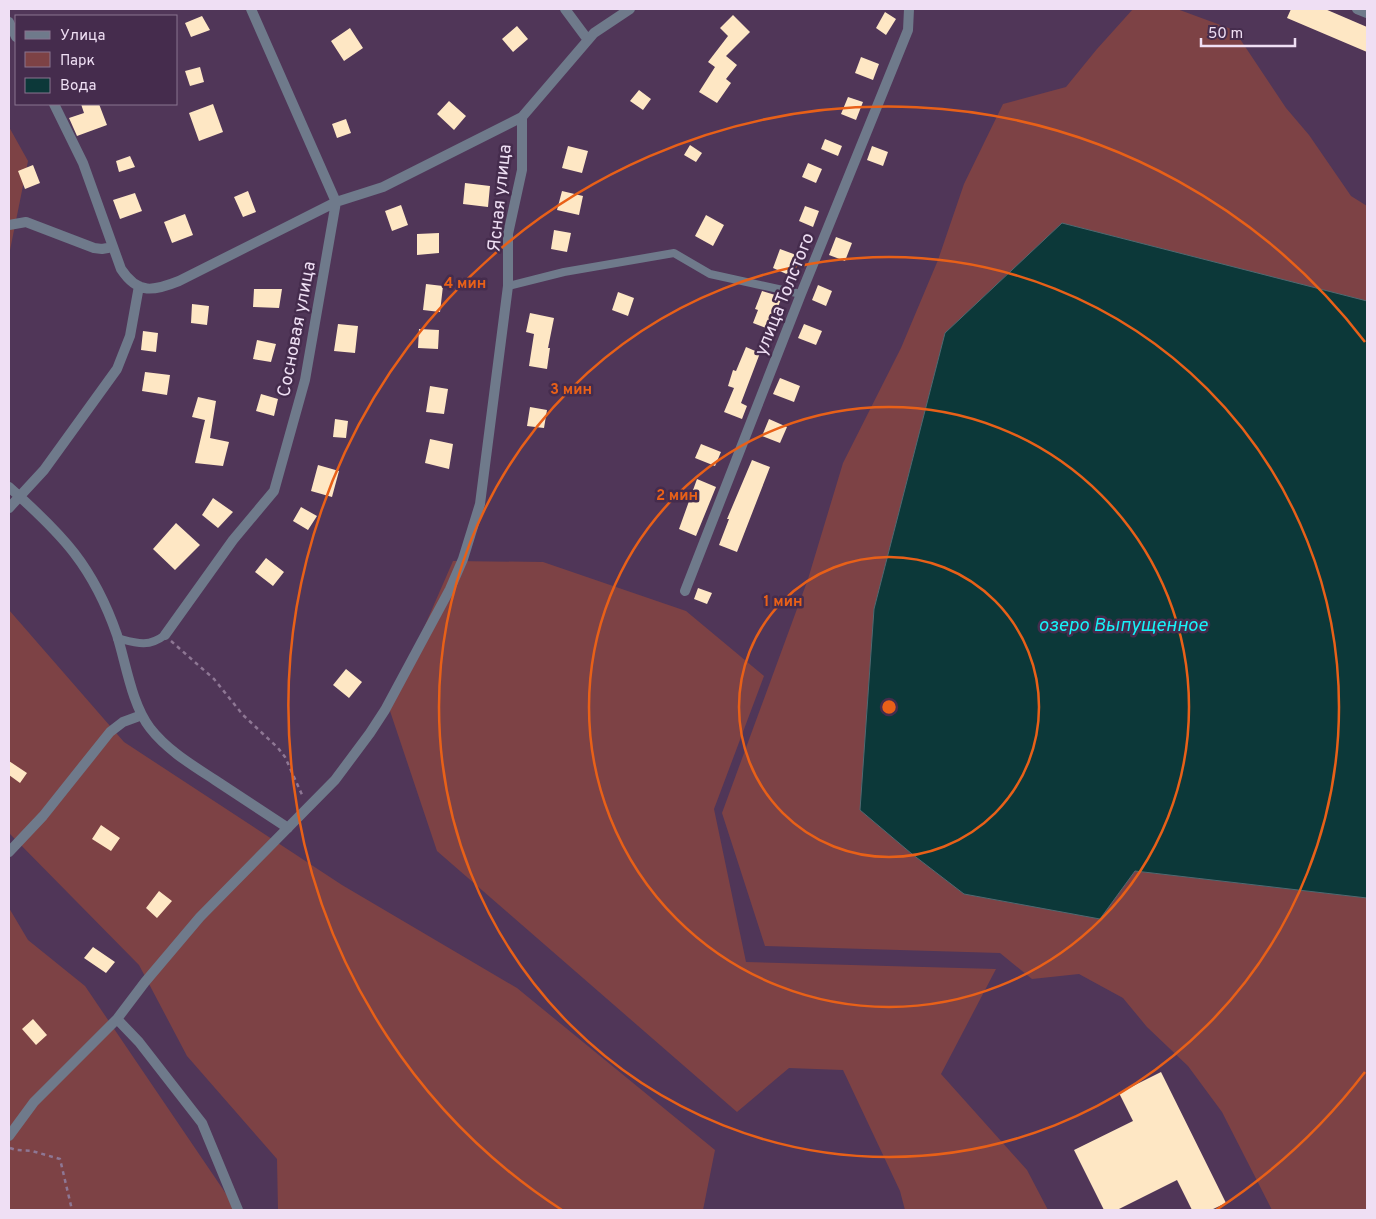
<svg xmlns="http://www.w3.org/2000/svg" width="1376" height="1219" font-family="Overpass,sans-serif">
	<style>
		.green { fill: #7d4245 }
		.water { fill: #0c3839; stroke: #506a71 }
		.building { fill: #fee7c4 }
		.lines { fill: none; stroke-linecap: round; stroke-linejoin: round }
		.path { stroke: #8e7794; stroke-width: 2.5; stroke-dasharray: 4 4; stroke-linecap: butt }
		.service { stroke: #6f7a8b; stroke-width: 8 }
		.minor { stroke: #6f7a8b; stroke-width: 10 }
		.ring { fill: none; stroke: #e86018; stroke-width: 2.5 }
		.labels { text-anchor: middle; stroke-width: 5; stroke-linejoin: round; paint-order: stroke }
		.street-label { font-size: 18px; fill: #efdff4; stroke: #452c4d }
		.water-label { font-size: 19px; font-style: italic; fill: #17f2f8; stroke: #452c4d }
		.centre { fill: #e86018; stroke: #452c4d; stroke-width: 2.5 }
		.ring-label { font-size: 15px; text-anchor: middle; font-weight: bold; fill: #e86018; stroke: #452c4d; stroke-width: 5; stroke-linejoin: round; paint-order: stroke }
	</style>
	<rect width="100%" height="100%" fill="#503658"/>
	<!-- green -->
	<path class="green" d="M1133 9H1177L1234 30 1286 108 1309 135 1351 196 1367 206V301L1062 223 945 333 874 609 860 810 912 854 964 894 1100 919 1135 871 1367 898V1210H1272L1222 1112 1188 1066 1147 1027 1123 998 1079 974 1032 979 1000 953 765 946 722 813 808 579 843 463 901 348 938 260 964 184 1003 104 1066 87 1097 49Z
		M9 127 28 161 9 255Z
		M453 561 543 562 686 611 764 676 714 809 746 962 996 969 941 1074 1027 1170 1048 1210H905L900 1191 843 1070 789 1068 737 1112 437 851 389 708Z
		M9 610 124 742 342 885 517 988 715 1150 703 1210H278L277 1159 187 1056 139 965 9 833Z
		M9 908 28 940 85 986 237 1210H9Z"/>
	<!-- water -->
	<path class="water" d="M1062 223 1367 301V898L1135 871 1100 919 964 894 912 854 860 810 874 609 945 333Z"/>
	<!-- building -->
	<path class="building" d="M1291 9H1325L1367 27V52L1287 18Z
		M885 12 896 19 886 35 876 28Z
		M733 15 750 32 726 56 737 65 726 79 731 83 717 103 699 92 715 67 708 62 728 36 720 28Z
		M202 16 210 30 191 37 185 23Z
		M517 26 528 39 513 52 502 39Z
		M350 28 363 48 344 61 331 41Z
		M861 57 879 64 873 80 855 73Z
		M200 67 204 82 190 86 185 71Z
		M639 90 651 99 643 110 630 101Z
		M848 97 863 102 856 120 841 114Z
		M449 101 466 116 454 130 437 114Z
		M81 104H99L107 125 77 136 69 118 84 113Z
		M213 104 223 132 199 141 189 113Z
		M346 119 351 133 337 138 332 124Z
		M825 139 842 146 838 156 821 149Z
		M690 145 702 153 696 162 684 155Z
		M568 146 588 151 582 173 562 168Z
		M872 146 888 152 883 166 867 160Z
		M130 156 135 167 119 172 116 161Z
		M808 163 822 169 816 183 802 177Z
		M33 165 40 183 25 189 18 171Z
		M465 183 490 186 488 207 463 204Z
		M248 191 256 212 243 217 234 197Z
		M562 191 583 196 579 215 557 210Z
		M135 193 142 211 120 219 113 200Z
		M401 205 408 225 392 231 385 211Z
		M805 206 819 211 813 227 799 221Z
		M185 214 193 235 172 243 164 222Z
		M706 215 724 225 713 246 695 236Z
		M554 230 571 233 567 252 551 249Z
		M439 233V253L417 255V234Z
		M836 237 852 243 845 261 829 255Z
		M780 249 799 256 791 276 773 268Z
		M426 284 443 286 440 312 423 310Z
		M818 285 832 291 826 306 812 300Z
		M254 289H282L279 308 253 307Z
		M762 291 782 297 774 316 772 315 766 328 753 323 758 310 755 309Z
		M618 292 634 298 628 316 612 310Z
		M192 304 209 306 207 325 191 323Z
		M530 313 554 318 548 348H550L547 369 529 366 534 334 526 332Z
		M338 324 358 326 355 353 334 351Z
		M804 324 822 331 816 345 798 338Z
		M419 329 439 330 438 349 418 348Z
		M143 331 158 333 156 352 141 350Z
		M257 340 276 344 271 362 253 359Z
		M746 347 760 353 741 403 747 406 742 419 724 412 734 388 728 386 733 370 736 371Z
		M145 372 170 375 167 395 142 391Z
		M780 378 800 386 794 402 773 394Z
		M430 386 448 389 444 414 426 412Z
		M261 394 278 399 274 416 256 411Z
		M198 397 216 401 210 438 229 442 223 466 195 463 205 420 192 417Z
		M530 407 547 410 544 428 527 426Z
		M335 419 348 421 346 438 333 437Z
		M769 419 787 427 780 443 762 436Z
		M430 439 453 444 449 469 425 463Z
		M701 444 721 452 715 466 695 458Z
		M752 460 770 467 737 552 719 545 729 519H727Z
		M318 465 339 471 332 497 311 491Z
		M697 479 716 487 696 536 679 529Z
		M213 498 233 512 218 528 202 515Z
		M301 507 317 516 308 530 293 521Z
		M176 523 200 545 175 570 153 549Z
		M266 558 284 572 273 586 255 572Z
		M698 588 712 593 707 604 694 599Z
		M346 669 362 682 349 698 333 685Z
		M9 761 27 773 20 783 9 775Z
		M101 825 120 838 111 851 92 839Z
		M159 891 172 901 157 918 146 908Z
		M93 947 115 962 106 973 84 958Z
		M33 1019 47 1035 36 1045 22 1029Z
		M1161 1072 1226 1203 1211 1210H1192L1177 1180 1117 1210H1104L1074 1150 1133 1121 1119 1093Z"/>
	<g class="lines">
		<!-- path -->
		<path class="path" d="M171 641 214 679 243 715 278 748 285 757 303 797
			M10 1148 16 1150 32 1151 60 1159 72 1210"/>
		<!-- service -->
		<path class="service" d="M508 286 564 272 674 253 710 274 801 294
			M117 638C136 643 148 648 165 635"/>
		<!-- minor -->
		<path class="minor" d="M565 9 588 40
			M1357 9 1367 13
			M9 22 16 37
			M54 104 83 163 121 269C138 295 154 291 179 281L336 202 383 187 522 117
			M9 225 26 222 94 248 102 249 113 247
			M9 487C63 535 93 566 117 635 126 664 132 705 150 728 167 750 192 765 215 780 239 796 264 812 288 828
			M9 508 44 470 117 369 130 336 139 286
			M685 591 801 294 908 30 909 9
			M165 635 233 540 274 491 305 380 336 202 251 9
			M9 852 43 816 110 732 123 722 142 715
			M117 1019 139 1042 202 1123 238 1210
			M9 1136 34 1102 117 1019 145 982 200 917 335 780 370 733 385 710 450 589 463 559 480 504 508 286V234L522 170V117L594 33 630 9"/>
	</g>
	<!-- distance rings -->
	<g class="ring">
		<circle cx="889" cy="707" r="150"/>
		<circle cx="889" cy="707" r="300"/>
		<circle cx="889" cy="707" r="450"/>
		<path d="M1365 1072A600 600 0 0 1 1216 1210M562 1210A600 600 0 1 1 1365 342"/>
	</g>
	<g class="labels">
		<!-- street labels -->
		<g class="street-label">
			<text transform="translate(499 198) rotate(-84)" y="6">Ясная улица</text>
			<text transform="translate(784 294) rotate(-68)" y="6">улица Толстого</text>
			<text transform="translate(296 329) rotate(-79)" y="6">Сосновая улица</text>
		</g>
		<!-- water labels -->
		<g class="water-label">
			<text x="1123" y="631">озеро Выпущенное</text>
		</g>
	</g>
	<circle cx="889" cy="707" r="8" class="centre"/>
	<g class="ring-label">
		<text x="465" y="288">4 мин</text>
		<text x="571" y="394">3 мин</text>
		<text x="677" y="500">2 мин</text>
		<text x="783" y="606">1 мин</text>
	</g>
	<!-- border -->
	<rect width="1376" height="1219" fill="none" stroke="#efdff4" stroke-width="20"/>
	<!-- legend -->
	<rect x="15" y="15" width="162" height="90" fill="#452c4d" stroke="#897490"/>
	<rect x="25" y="31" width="25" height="8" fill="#6f7a8b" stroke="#897490"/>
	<text x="60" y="40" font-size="15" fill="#efdff4">Улица</text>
	<rect x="25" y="52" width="25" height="15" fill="#7d4245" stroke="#897490"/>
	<text x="60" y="65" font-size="15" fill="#efdff4">Парк</text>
	<rect x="25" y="78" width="25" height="15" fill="#0c3839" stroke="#897490"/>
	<text x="60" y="90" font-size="15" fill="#efdff4">Вода</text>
	<!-- scale -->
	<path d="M1201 38v8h94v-8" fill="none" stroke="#efdff4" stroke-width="2.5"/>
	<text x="1208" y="38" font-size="15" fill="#efdff4" stroke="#452c4d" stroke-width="4" paint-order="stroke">50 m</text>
</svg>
